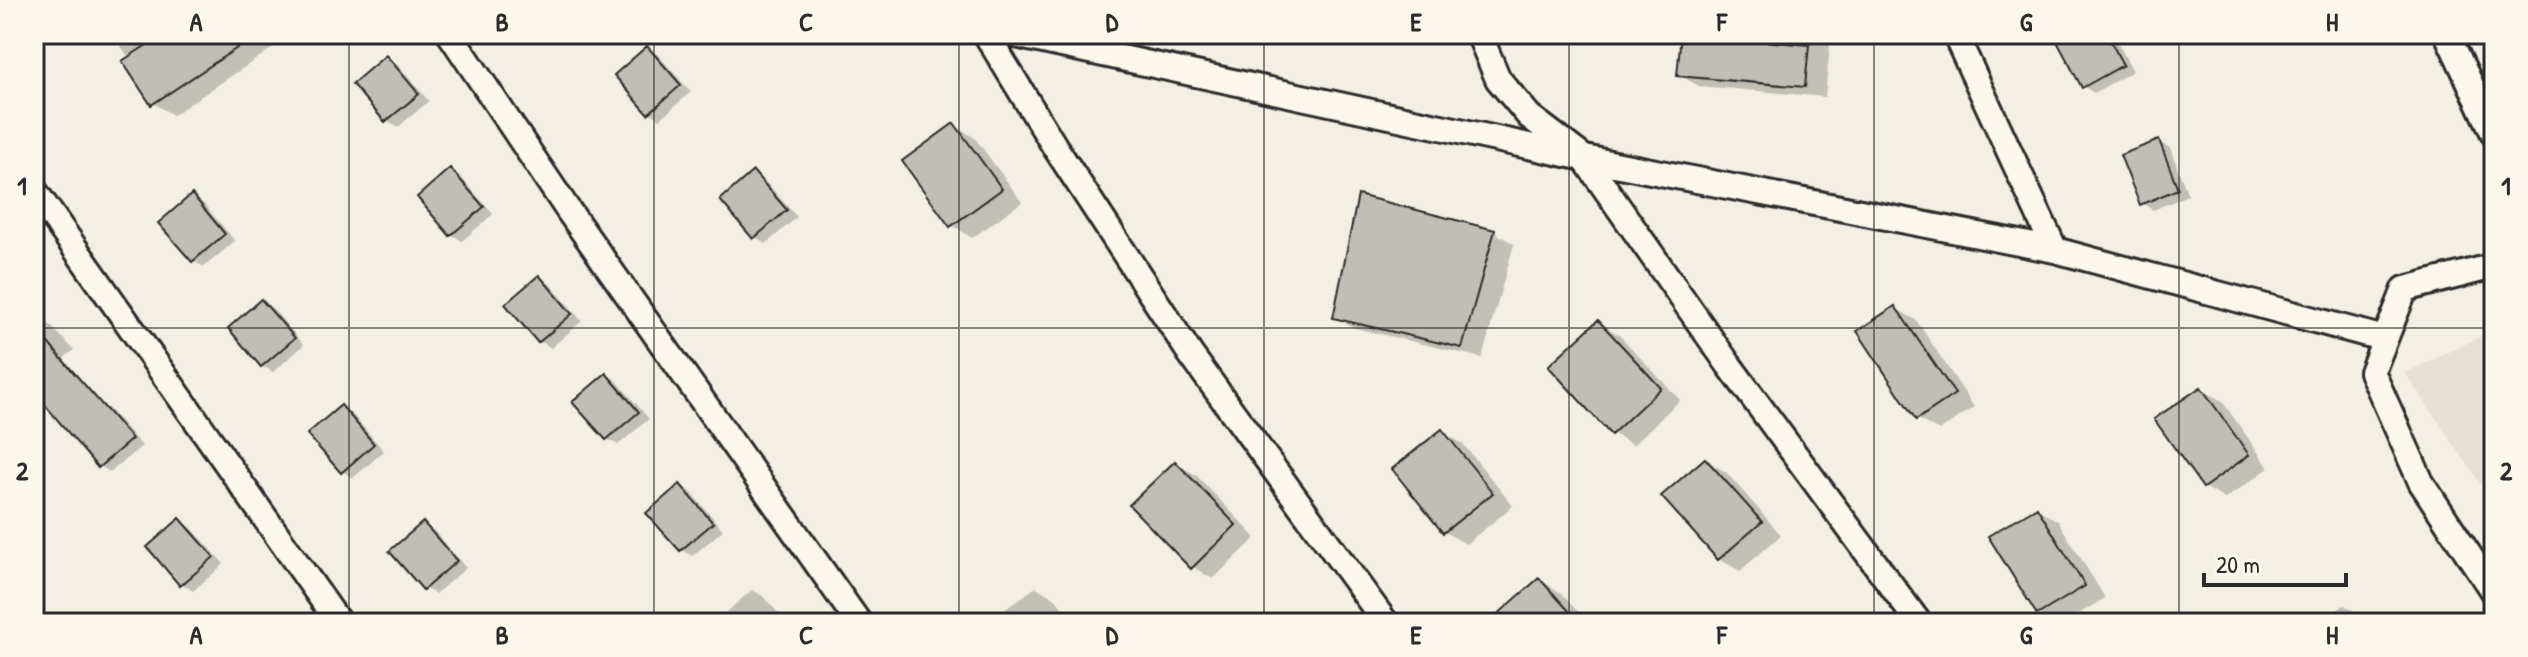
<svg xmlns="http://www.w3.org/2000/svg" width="2528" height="657" font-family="'Patrick Hand',sans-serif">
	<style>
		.built { fill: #e4e0d6 }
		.shadow { fill: #0003 }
		.building { fill: #c0beb6; stroke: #2b2b2b; stroke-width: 2 }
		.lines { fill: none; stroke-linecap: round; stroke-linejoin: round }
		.lane-casing { stroke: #2b2b2b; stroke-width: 30 }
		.lane { stroke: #fbf7ec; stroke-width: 24 }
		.grid { fill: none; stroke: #2b2b2b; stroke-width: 2; stroke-opacity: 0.55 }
		.neatline { fill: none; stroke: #2b2b2b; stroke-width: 3 }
		.grid-label { font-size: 26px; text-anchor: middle; font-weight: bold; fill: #2b2b2b }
	</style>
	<rect width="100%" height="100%" fill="#f3efe4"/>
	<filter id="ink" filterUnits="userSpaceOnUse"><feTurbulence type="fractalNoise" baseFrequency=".0125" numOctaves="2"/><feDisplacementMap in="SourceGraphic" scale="16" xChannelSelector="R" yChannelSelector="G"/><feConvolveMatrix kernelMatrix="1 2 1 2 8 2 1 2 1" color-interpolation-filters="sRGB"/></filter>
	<g filter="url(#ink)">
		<!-- built -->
		<path class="built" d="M2494 330V503L2405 373Z"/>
		<!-- shadow -->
		<path class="shadow" d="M112 34H294L173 115 153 103 130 59Z
			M1686 34H1831L1825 97 1699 86 1679 75Z
			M2061 34H2113L2133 71 2094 93 2083 86Z
			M647 49 658 55 691 92 660 119 649 112Z
			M386 58 397 64 429 101 398 127 387 121 355 84Z
			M954 125 975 138 1022 202 972 238 952 225Z
			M2159 142 2170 148 2188 195 2153 210 2142 203Z
			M450 171 461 177 493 214 462 241 451 234Z
			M753 174 764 180 797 217 766 244 755 237Z
			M192 197 203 203 235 241 204 267 193 261Z
			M1360 197 1494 232 1514 244 1482 358 1355 328 1335 317Z
			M540 278 550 284 582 321 551 348 540 341Z
			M261 302 272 308 304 345 273 372 262 366Z
			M34 308 74 350 43 376 34 371Z
			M1895 308 1916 320 1974 407 1939 431 1918 419 1860 332Z
			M1598 323 1619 335 1680 400 1633 445 1612 433Z
			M606 375 617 381 649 419 618 445 607 439Z
			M2201 389 2222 401 2269 468 2225 499 2204 487Z
			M98 403 109 409 142 446 110 472 99 466Z
			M341 408 352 414 384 451 353 478 342 471Z
			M1442 432 1463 444 1513 506 1466 544 1445 532Z
			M1705 460 1726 472 1781 535 1740 571 1719 559Z
			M1175 463 1196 475 1256 538 1213 579 1193 567Z
			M680 486 691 492 723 530 692 556 682 550 649 513Z
			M2037 509 2058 521 2105 598 2064 623H2054L2038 614Z
			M180 521 191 527 224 564 193 591 182 584Z
			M423 524 434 531 466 568 435 594 424 588Z
			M1540 580 1560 592 1588 623H1492Z
			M1036 587 1056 599 1073 623H997L993 618Z
			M752 590 763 596 787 623H728L722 616Z
			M2344 605 2365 617 2369 623H2320Z"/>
		<!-- building -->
		<path class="building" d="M164 34H258L151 105 122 61Z
			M1681 34 1809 45 1805 87 1677 76Z
			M2053 34H2107L2123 65 2082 88Z
			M647 46 681 85 648 114 614 75Z
			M386 55 419 94 385 122 352 84Z
			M954 123 1002 189 950 227 902 161Z
			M2159 140 2178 189 2140 205 2120 155Z
			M450 168 484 207 450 236 417 197Z
			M753 171 787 210 753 239 720 200Z
			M192 194 225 234 192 262 158 223Z
			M1358 195 1495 230 1462 348 1333 318Z
			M539 275 572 314 538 343 505 304Z
			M261 299 295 338 261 367 228 328Z
			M1895 306 1955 394 1916 420 1857 331Z
			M1598 320 1661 388 1611 435 1548 366Z
			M34 327 132 439 98 468 34 392Z
			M606 373 639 412 606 440 572 402Z
			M2201 387 2249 455 2203 488 2154 419Z
			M341 405 374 444 341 473 307 434Z
			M1442 429 1493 493 1443 533 1392 469Z
			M1705 458 1762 522 1718 560 1661 496Z
			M1175 461 1236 525 1191 569 1129 505Z
			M680 484 713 523 680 551 646 513Z
			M2037 507 2085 586 2037 615 1988 536Z
			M180 518 214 557 180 586 147 547Z
			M423 522 457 561 423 590 389 551Z
			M1539 578 1580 623H1488Z"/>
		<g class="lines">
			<defs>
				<path id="lane" d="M450 34 568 210 859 623
					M986 34 1055 147 1191 355 1386 623
					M1011 34 1584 158 2055 250 2385 339
					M1479 34 1498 79 1529 116 1584 158 1729 365 1919 623
					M1955 34 2055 250
					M2447 34 2494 134
					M34 190 339 623
					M2494 266 2405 289 2372 372 2421 482 2494 593"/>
			</defs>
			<!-- lane casing -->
			<use href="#lane" class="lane-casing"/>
			<!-- lane -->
			<use href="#lane" class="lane"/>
		</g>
	</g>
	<!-- grid -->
	<path class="grid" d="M349 34V623M654 34V623M959 34V623M1264 34V623M1569 34V623M1874 34V623M2179 34V623M34 328H2494"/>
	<!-- margin -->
	<rect width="2528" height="657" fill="none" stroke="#fbf7ec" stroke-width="88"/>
	<!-- scale -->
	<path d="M2204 573v12h142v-12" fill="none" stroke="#2b2b2b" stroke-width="4"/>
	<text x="2216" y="573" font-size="24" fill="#2b2b2b" stroke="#fbf7ec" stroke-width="6" paint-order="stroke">20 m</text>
	<rect x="44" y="44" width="2440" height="569" class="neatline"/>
	<g class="grid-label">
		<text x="196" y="31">A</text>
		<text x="502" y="31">B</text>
		<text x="806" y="31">C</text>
		<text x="1112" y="31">D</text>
		<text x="1416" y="31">E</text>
		<text x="1722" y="31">F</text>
		<text x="2026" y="31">G</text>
		<text x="2332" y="31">H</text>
		<text x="22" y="195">1</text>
		<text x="2506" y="195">1</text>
		<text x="22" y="480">2</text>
		<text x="2506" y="480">2</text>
		<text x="196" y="644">A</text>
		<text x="502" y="644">B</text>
		<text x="806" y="644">C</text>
		<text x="1112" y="644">D</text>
		<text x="1416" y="644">E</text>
		<text x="1722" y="644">F</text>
		<text x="2026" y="644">G</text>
		<text x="2332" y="644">H</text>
	</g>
</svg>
